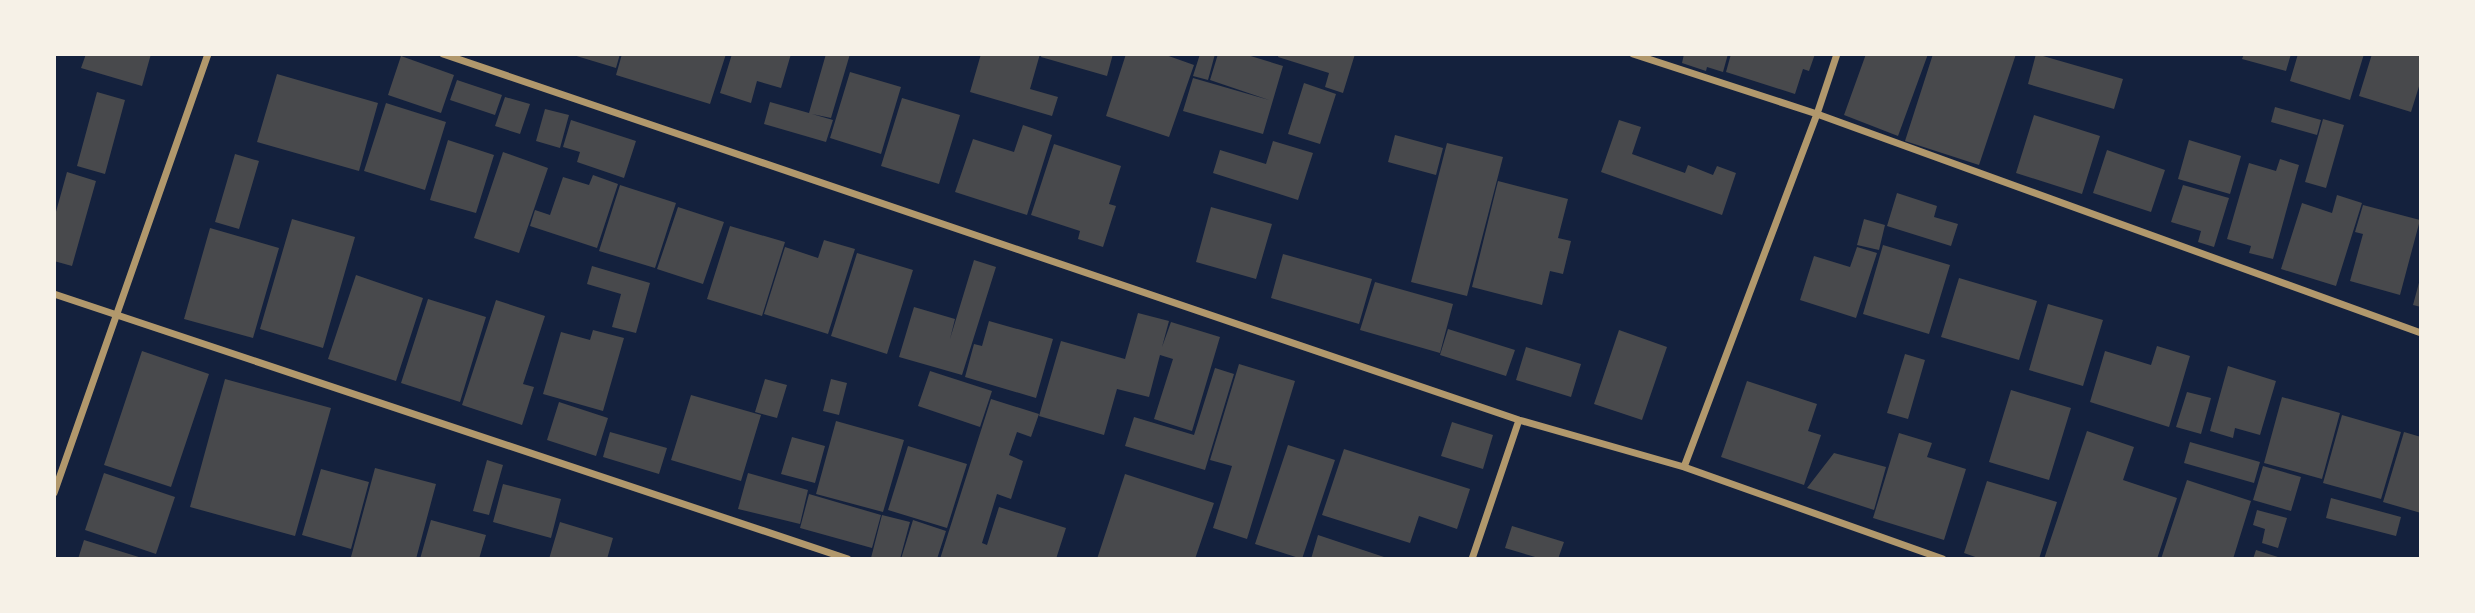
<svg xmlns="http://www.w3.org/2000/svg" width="2475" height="613" font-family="Raleway,sans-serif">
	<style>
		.building { fill: #48494c }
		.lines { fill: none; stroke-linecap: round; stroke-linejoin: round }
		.minor { stroke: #b1986c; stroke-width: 7 }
	</style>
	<rect width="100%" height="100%" fill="#14213d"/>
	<!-- building -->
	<path class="building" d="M86 54H151L142 86 81 68Z
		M570 54H620L616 68Z
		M622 54H726L710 104 616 75Z
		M732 54H791L781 88 757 81 751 103 720 93Z
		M826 54H850L831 118 812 114 833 120 826 142 764 124 770 102 809 113Z
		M981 54H1040L1030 89 1058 97 1052 116 970 92Z
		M1042 54H1113L1107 76 1041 57Z
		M1126 54H1163L1194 65 1169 137 1106 116Z
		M1200 54H1215L1208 80 1193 76Z
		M1218 54H1244L1283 66 1263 134 1183 111 1193 78 1269 100 1210 80Z
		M1279 54H1355L1343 93 1325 87 1329 73 1278 57Z
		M1684 54H1728L1723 72 1707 67 1706 71 1682 63Z
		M1731 54H1815L1809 71 1803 69 1795 94 1726 72Z
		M1866 54H1928L1898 136 1844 115Z
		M1933 54H2016L1979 165 1905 141Z
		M2036 54 2123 79 2114 109 2028 84Z
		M2244 54H2291L2286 71 2242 59Z
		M2298 54H2364L2350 100 2290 81Z
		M2372 54H2421V80L2411 112 2359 96Z
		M401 56 454 75 441 113 388 95Z
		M850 72 901 87 881 154 830 138Z
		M277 74 378 103 359 171 257 142Z
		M457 80 502 95 495 115 450 100Z
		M1304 83 1336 94 1320 144 1288 134Z
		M97 92 125 100 105 174 77 166Z
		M505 97 530 104 520 134 495 126Z
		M902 98 960 115 939 184 881 166Z
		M386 103 446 122 425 190 364 171Z
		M2275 107 2321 120 2317 135 2271 122Z
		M545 109 569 115 560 148 536 141Z
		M2034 115 2100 136 2082 194 2016 173Z
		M2323 119 2344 125 2326 188 2305 182Z
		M571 120 636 141 624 178 577 162 580 152 563 147Z
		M1619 120 1641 127 1632 154 1685 173 1688 165 1713 175 1717 166 1736 173 1722 215 1601 172Z
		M1023 125 1052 135 1027 215 955 192 973 139 1014 152Z
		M1395 135 1443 148 1436 175 1388 162Z
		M448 140 494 155 476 213 430 200Z
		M2189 140 2241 156 2230 194 2178 179Z
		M1273 141 1313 153 1298 200 1213 173 1220 150 1266 164Z
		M1447 143 1503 157 1467 296 1411 282Z
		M1054 144 1121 166 1109 204 1116 206 1103 247 1078 239 1080 231 1031 215Z
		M2107 150 2165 170 2151 212 2093 193Z
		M503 152 548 168 519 253 474 238Z
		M235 154 259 161 239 229 215 222Z
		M2280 159 2299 165 2273 259 2249 253 2251 246 2227 239 2249 163 2276 171Z
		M67 172 96 181 72 266 54 261V219Z
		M593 175 618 184 597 248 530 226 535 210 550 215 563 177 589 185Z
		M1498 181 1568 199 1558 238 1571 241 1563 274 1550 271 1542 305 1472 287Z
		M620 185 676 203 655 268 599 251Z
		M2183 185 2229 198 2214 247 2198 242 2201 231 2171 222Z
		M1897 193 1937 206 1934 217 1958 224 1951 246 1887 226Z
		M2337 195 2362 203 2336 286 2281 269 2302 203 2332 213Z
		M2363 205 2420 220 2400 295 2350 281 2363 234 2355 232Z
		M678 207 724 222 703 284 657 269Z
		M1211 207 1272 224 1256 279 1196 262Z
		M292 219 355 237 323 348 260 329Z
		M1864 219 1885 225 1879 250 1857 245Z
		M730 226 785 242 762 316 707 299Z
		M210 228 279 248 253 338 184 319Z
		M824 240 855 249 828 334 764 314 785 247 818 258Z
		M1883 245 1950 265 1929 334 1863 314Z
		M1857 247 1877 253 1856 318 1800 300 1814 256 1850 267Z
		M857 253 913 270 887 354 831 336Z
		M1283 254 1372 279 1359 324 1271 298Z
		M974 260 996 267 962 375 899 357 914 307 955 319 950 339Z
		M592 266 650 283 636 333 612 327 621 294 587 284Z
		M356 275 423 298 396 381 328 359Z
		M1959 278 2037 301 2019 360 1941 337Z
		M2420 279H2421V307L2413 305Z
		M1375 282 1453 304 1440 353 1360 330Z
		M428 299 486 317 460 402 401 383Z
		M496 300 545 316 523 384 534 387 522 425 462 405Z
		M2048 304 2103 320 2083 386 2029 370Z
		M1138 313 1169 321 1162 347 1171 322 1220 337 1192 431 1154 419 1173 359 1160 355 1149 397 1117 389 1104 435 1039 416 1061 341 1125 359Z
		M989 321 1053 339 1036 398 965 377 974 344 982 346Z
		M1448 329 1515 350 1506 376 1440 355Z
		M593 330 624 338 603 411 543 394 561 332 590 340Z
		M1619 330 1667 347 1642 420 1594 404Z
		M2157 346 2190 356 2169 427 2090 402 2105 351 2151 365Z
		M1526 347 1581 364 1571 397 1516 380Z
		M142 351 209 374 171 487 104 465Z
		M1905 354 1925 360 1908 419 1887 413Z
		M1239 364 1295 381 1247 539 1213 528 1232 466 1210 460Z
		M2228 366 2276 381 2260 435 2235 428 2233 438 2210 431Z
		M1215 368 1234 374 1205 470 1125 446 1134 417 1194 435Z
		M930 371 992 391 980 427 918 406Z
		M225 379 331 408 295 536 190 507Z
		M765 379 787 385 777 418 755 412Z
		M831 379 847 383 839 415 823 411Z
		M1747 381 1817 404 1808 431 1821 435 1804 485 1721 457Z
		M2011 390 2071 408 2049 480 1989 462Z
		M2187 392 2211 398 2201 434 2176 427Z
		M691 395 761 415 741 481 671 460Z
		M2282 397 2340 413 2322 479 2264 463Z
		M991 399 1039 414 1031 437 1017 432 1009 455 1023 461 1011 499 997 494 982 543 987 545 999 507 1066 528 1056 559H940Z
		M559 402 608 418 596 456 547 440Z
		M2342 415 2401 432 2381 499 2323 483Z
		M836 421 904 440 883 512 816 494Z
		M1452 422 1493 435 1483 469 1441 456Z
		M2087 431 2134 447 2123 480 2177 498 2157 559H2044Z
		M610 432 667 448 659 474 603 457Z
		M2404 432 2421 437V513L2383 502Z
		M1899 433 1932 443 1927 457 1966 469 1944 540 1873 518Z
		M792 437 825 446 815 483 781 474Z
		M2190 442 2260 462 2254 483 2184 463Z
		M1288 445 1335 460 1302 559 1255 544Z
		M908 446 967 464 947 528 888 510Z
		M1344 449 1470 489 1457 529 1419 516 1410 543 1322 515Z
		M1834 453 1886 467 1874 510 1807 488Z
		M487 460 503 465 489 515 473 511Z
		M2263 466 2301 477 2291 511 2253 500Z
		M375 468 436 484 416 559 351 557Z
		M321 469 369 482 351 549 302 535Z
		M104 473 175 497 156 554 85 530Z
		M748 473 808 490 800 524 738 509Z
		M1125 474 1214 503 1195 559H1097Z
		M2187 480 2251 501 2233 559H2161Z
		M1987 481 2057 502 2039 559H1981L1964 553Z
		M503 484 561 499 551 538 493 522Z
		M809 494 881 515 872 548 800 528Z
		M2331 498 2401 517 2396 536 2326 518Z
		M2257 510 2287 518 2278 548 2262 543 2265 529 2253 525Z
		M882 515 910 522 900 559 871 558Z
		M431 520 486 535 479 559H420Z
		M913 520 946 531 937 559H901Z
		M560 522 613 538 607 559H549Z
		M1512 526 1564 542 1558 559H1542L1505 548Z
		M1318 535 1387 558V559H1311Z
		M84 540 142 558V559H78Z
		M2256 550 2281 558 2280 559H2253Z"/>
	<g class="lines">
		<!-- minor -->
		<path class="minor" d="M443 54 1519 420 1684 467 1943 559
			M1633 54 1817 114 2421 333
			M54 294 848 559
			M1684 467 1817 114 1837 54
			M54 493 208 54
			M1472 559 1519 420"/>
	</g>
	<!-- border -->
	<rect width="2475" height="613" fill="none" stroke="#f6f1e7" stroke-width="112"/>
</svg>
